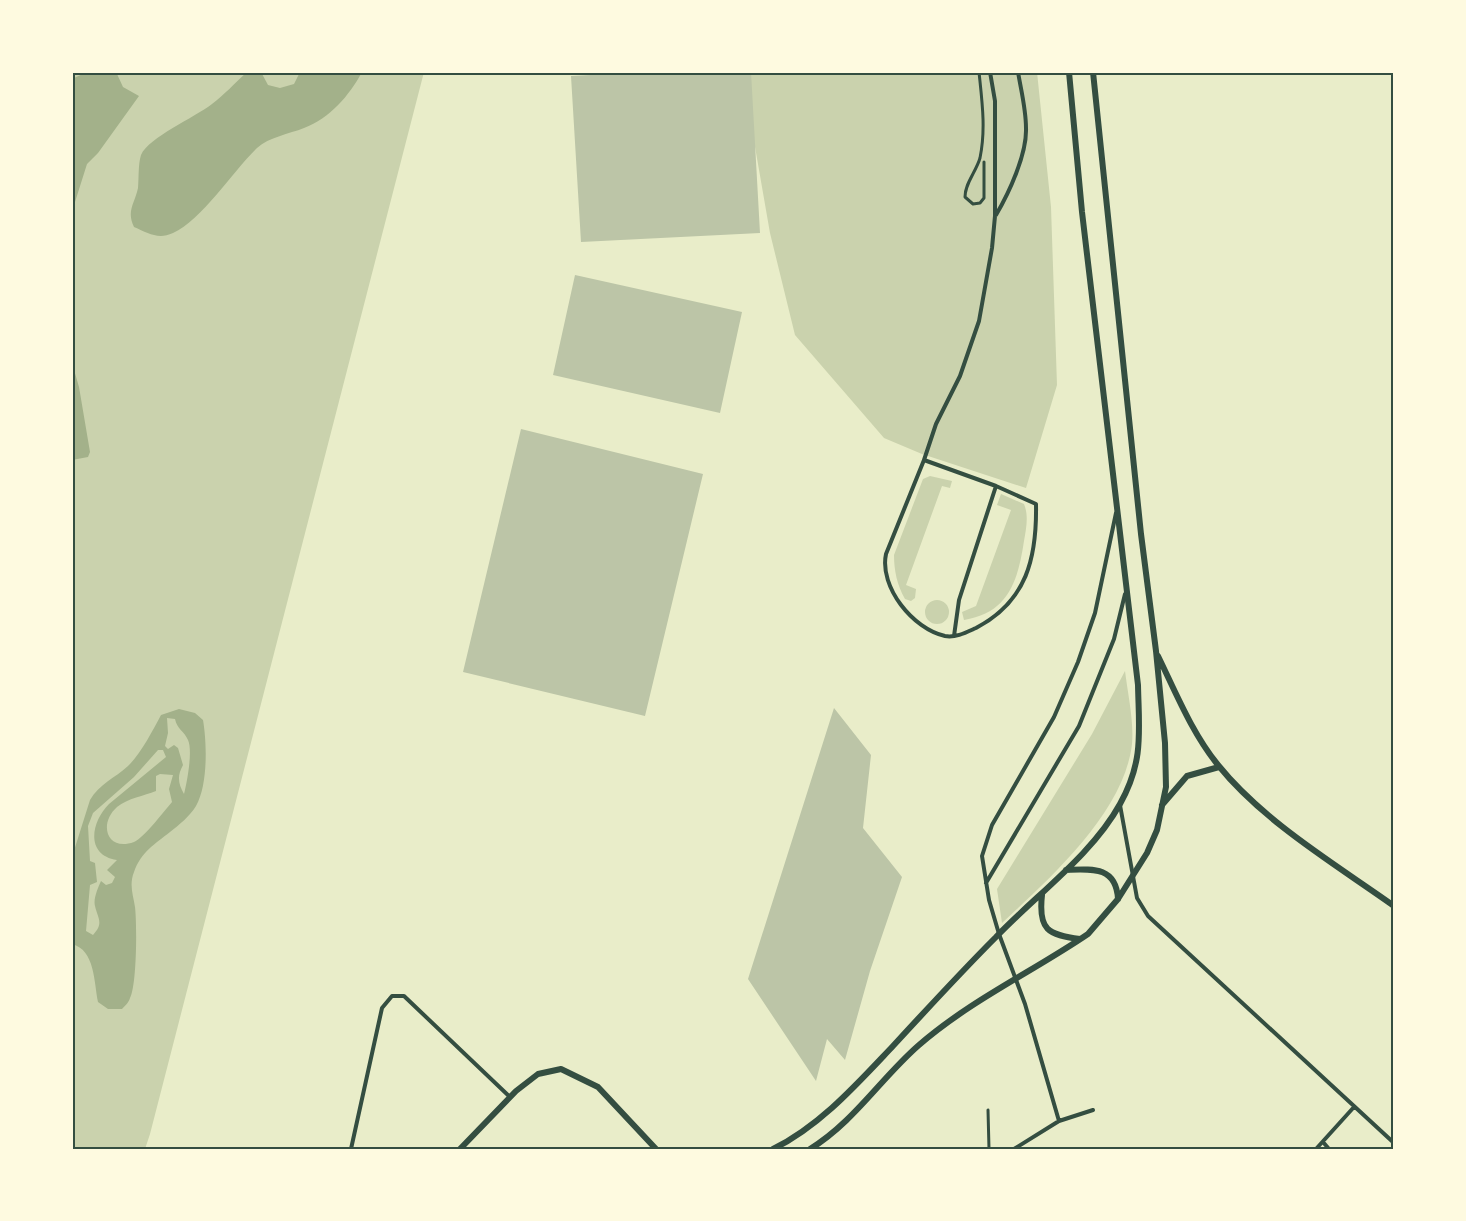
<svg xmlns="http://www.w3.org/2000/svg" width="1466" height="1221" font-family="Montserrat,sans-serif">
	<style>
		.green { fill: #cad2ad }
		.water { fill: #a3b18a; fill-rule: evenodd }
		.building { fill: #bcc5a7 }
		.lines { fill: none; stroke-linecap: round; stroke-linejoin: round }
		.path { stroke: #344e41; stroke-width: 3 }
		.service { stroke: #344e41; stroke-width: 4 }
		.minor { stroke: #344e41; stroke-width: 6 }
		.neatline { fill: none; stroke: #344e41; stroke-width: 2 }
	</style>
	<rect width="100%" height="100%" fill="#e9edc9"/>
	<!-- green -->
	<path class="green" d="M72 72H424L150 1134 145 1149H72Z
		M742 72H1037L1051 207 1057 385 1026 488 922 454 884 438 795 335 770 233Z
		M930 476 952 481 950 488 942 486 906 585 916 589 915 598 911 601 905 599C897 585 894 570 894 555L923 479Z
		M1001 494 1024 504C1029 516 1026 529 1024 541 1018 580 1009 613 964 620L962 612 976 606 1011 510 997 505Z
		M925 612a12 12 0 1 1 24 0a12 12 0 1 1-24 0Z
		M1125 671C1128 695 1134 721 1132 744 1124 813 1050 878 1002 923L997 889 1092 734Z"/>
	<!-- water -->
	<path class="water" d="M87 72H114L117 74 123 87 139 96 98 153 87 164 75 202 72 226V79Z
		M261 72 268 85 280 88 294 84 300 72H362C349 96 330 118 304 128 289 134 269 137 257 148 233 171 202 220 173 233 158 240 148 233 134 227 126 211 135 203 138 188 139 177 138 165 141 155 149 137 194 118 212 104 224 95 235 83 246 73Z
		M72 363 79 387 90 452 88 457 72 460Z
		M179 709 195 713 203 720C207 743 208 785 196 806 190 816 179 825 170 832 155 844 141 852 134 872 129 885 133 894 135 907 137 923 137 985 130 998 129 1002 125 1006 122 1009H108L98 1002C94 982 95 950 72 944V857L90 800C99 784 115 778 128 766 140 755 153 730 161 715ZM167 718 175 719C177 729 184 731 188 740 193 751 187 782 184 794 178 783 177 776 183 765L178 748 174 745 168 749 165 746 168 733ZM158 750H163L166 757 109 804C91 822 85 855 117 860L107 870 115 877 112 883 106 885 101 881C98 888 93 899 95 906 98 919 104 923 93 935L86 931 90 885 97 882 95 863 90 861 88 826 93 813 134 777ZM160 774 173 775 169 789 172 802C164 811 144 838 134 842 107 852 98 824 117 807 128 798 144 796 156 791V776Z"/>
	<!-- building -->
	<path class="building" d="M647 72H751L760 233 581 242 571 76Z
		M575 275 742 312 720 413 553 375Z
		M521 429 703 474 645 716 463 672Z
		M834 708 871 755 863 828 902 877 870 971 845 1060 827 1039 816 1081 748 979Z"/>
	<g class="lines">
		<!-- path -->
		<path class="path" d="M979 72C982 101 986 129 980 158 976 172 965 183 965 197L973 204 980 203 984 198V162
			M988 1110 989 1149"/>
		<!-- service -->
		<path class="service" d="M996 215C1009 193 1027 154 1026 128 1026 109 1021 90 1018 72
			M924 460 996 486 1036 504C1037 558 1027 601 976 628 967 632 956 638 945 636 913 629 879 587 886 554Z
			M924 460 936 424 960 376 979 321 992 248 995 216V101L990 72
			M954 636 959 600 996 486
			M1120 805 1137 898 1148 916 1394 1143
			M986 883 1079 726 1114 639 1125 594
			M1059 1121 1025 1004 999 934 989 900 982 856 992 825 1054 717 1078 662 1095 613 1116 513
			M1323 1142 1329 1149
			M351 1149 382 1008 392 996H404L510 1097
			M1014 1149 1059 1121 1093 1110
			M1316 1149 1354 1107"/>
		<!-- minor -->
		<path class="minor" d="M1158 656C1176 693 1192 733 1218 765 1264 822 1335 864 1394 906
			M1162 805 1187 776 1219 767
			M1066 870C1092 869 1116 866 1118 899
			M1042 895C1038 930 1048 935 1080 939
			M460 1149 516 1091 538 1074 561 1069 598 1087 656 1149
			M773 1149C820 1126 857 1084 893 1046 927 1009 961 972 996 937 1036 895 1092 855 1120 804 1144 761 1139 732 1138 685L1082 212 1069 72
			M810 1149C854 1122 881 1078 919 1045 971 1000 1032 972 1088 934L1118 899 1147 853 1157 830 1166 787 1165 743 1156 651 1141 534 1093 72"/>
	</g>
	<!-- border -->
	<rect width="1466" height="1221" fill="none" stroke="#fefae0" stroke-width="147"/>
	<rect x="74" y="74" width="1318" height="1074" class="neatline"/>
</svg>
